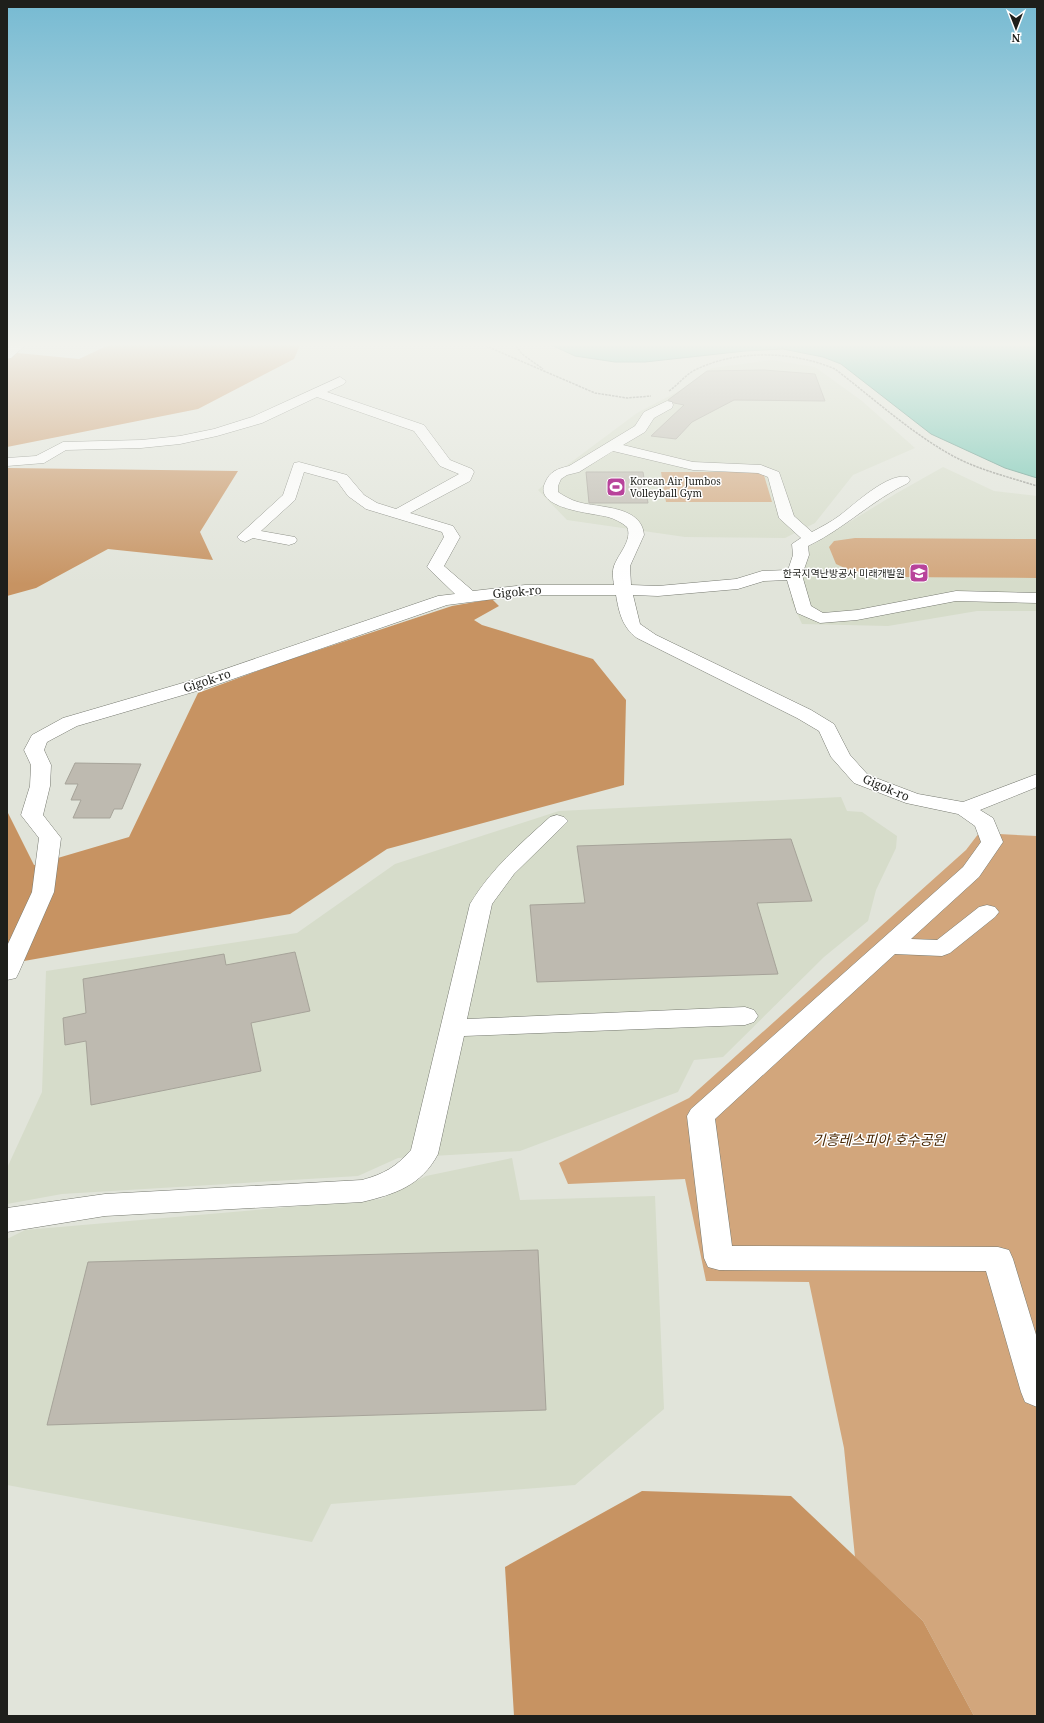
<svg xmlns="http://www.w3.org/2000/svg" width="1044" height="1723" font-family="'Noto Serif','Noto Sans KR',serif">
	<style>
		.built { fill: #d6dcca }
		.green { fill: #d2a67c }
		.forest { fill: #c79362 }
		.water { fill: #6cc4b0; stroke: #559283 }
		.building { fill: #bebab0; stroke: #a6a399 }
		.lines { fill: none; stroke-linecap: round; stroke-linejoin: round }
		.minor-casing { stroke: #777a71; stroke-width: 1 }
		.path { stroke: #91938c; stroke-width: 1.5; stroke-dasharray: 2.5 1; stroke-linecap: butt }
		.minor { fill: #fff; fill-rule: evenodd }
		.labels { text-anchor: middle; stroke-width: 3; stroke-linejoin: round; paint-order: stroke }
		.far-poi-label { font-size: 10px; fill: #1e1f1b; stroke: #fff; text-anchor: start }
		.street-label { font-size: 12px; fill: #1e1f1b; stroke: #fff }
		.near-park-label { font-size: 14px; font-style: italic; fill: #472500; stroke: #fff }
	</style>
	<rect width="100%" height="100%" fill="#e1e4da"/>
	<!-- built -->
	<path class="built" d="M772 360 815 367 862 401 915 448 853 475 815 523 785 538 685 537 567 520 538 490 558 472 637 413 679 391 712 368Z
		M943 467 994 491 1037 496V611H977L888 626 802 624 791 600 810 546 897 493Z
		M841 797 847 811 862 812 897 836 896 848 876 890 868 921 824 957 723 1057 694 1060 678 1092 520 1151 398 1158 358 1176 62 1194 7 1204V1168L42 1092 46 971 297 933 395 864 559 811Z
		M512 1158 520 1200 655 1196 664 1409 575 1485 331 1504 312 1542 7 1485V1239L25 1230 381 1199 426 1176Z"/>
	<!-- green -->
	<path class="green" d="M661 472H763L772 502H666Z
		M855 538 1037 539V578L886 577 849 570 836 564 829 547 834 541Z
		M979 833 1037 836V1716H974L923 1621 855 1557 844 1448 809 1282 706 1281 685 1179 568 1184 559 1163 689 1098 966 850Z"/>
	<!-- forest -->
	<path class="forest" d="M113 343H301L294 359 198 409 7 447V352L79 359Z
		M7 468 238 471 200 532 213 560 108 549 36 588 7 596Z
		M492 599 499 606 474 620 482 625 593 659 626 700 624 785 387 849 290 914 7 964V811L34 865 129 837 198 693 279 663 452 606Z
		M642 1491 791 1496 923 1621 974 1716H514L505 1567Z"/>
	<!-- water -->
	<path class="water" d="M547 343H1037V478L1005 468 931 434 841 364 823 357 783 349 745 351 645 362H615L575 356Z"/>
	<!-- building -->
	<path class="building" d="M764 370 815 374 825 401 734 400 692 422 676 439 651 436 684 405 674 403 668 400 707 371Z
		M586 472H643L648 503H589Z
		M75 763 141 764 122 809H114L110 818H73L81 800H71L78 784H65Z
		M791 839 812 901 757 903 778 974 537 982 530 905 585 903 577 846Z
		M295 952 310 1011 251 1023 261 1071 91 1105 86 1041 65 1045 63 1018 86 1013 83 979 224 954 226 965Z
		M538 1250 546 1410 47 1425 88 1262Z"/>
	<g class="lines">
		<defs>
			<path id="minor" d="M15 343H28L11 358 7 359V349Z
				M340 377 346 381 344 384 327 392 424 425 450 460 472 469 474 472 470 481 410 513 453 526 460 537 444 566 473 591 525 585H614C613 578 612 572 614 566 618 554 633 540 627 527 621 522 615 519 608 517 593 513 533 509 545 483 550 471 557 469 569 466L635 426 644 412 667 401 672 402 673 405 672 408 654 418 645 432 623 445 693 462 761 465 779 472 794 516 812 532C821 527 831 522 839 516 855 504 888 472 908 477L910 480 908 483C872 500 844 529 808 546L809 555 802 575 811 606 823 613 857 610 956 591 1037 593V603L956 601 857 620 820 623 797 613 787 580 764 581 738 589 658 596 633 595 640 624 656 635 811 710 834 724 850 755 868 775 918 794 963 802 1037 774V787L980 810 993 818 1003 842 979 877 911 939 937 940 979 907 987 905 995 907 999 912 995 917 950 953 942 956 895 954 715 1119 732 1246 998 1247 1009 1250 1013 1259 1037 1338V1407L1025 1402 1021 1392 986 1271 719 1270 708 1267 704 1258 687 1116 691 1109 963 867 981 842 975 826 958 814 906 803 854 783 831 757 819 731 797 718 637 638C622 627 619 612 616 595H525L447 605 207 688 77 726 47 742 44 750 51 765 50 786 43 815 61 838 54 892 19 972 16 978 7 980V946L32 892 39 838 21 815 30 786 31 765 24 750 32 735 63 718 193 680 438 596 455 594 427 567 444 537 442 532 366 509 348 496 337 481 304 472 295 500 261 531 295 537 297 540 295 543 289 545 253 538 245 542 240 540 237 537 283 495 294 463 299 462 347 475 364 495 377 503 396 509 459 474 440 466 414 431 317 397 262 423 217 436 180 444 141 448 66 450 44 463 7 466V458L36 456 63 442 141 440 180 436 214 429 252 417ZM613 451 693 470 758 473 768 477 779 518 801 538 792 544 793 555 788 570 762 571 736 579 658 586 631 585 630 566 644 535C642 505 598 508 578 502 571 500 564 496 558 492V486L561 479 567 475 579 472Z
				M557 815 564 817 568 821 564 825 514 874 492 904 467 1019 745 1007 754 1010 758 1016 754 1022 745 1025 464 1036 438 1154C421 1186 395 1194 362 1202L105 1216 7 1232V1208L105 1194 362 1180C384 1174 396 1167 411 1150L470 904C491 869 520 844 550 817Z"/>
		</defs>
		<!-- minor casing -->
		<use href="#minor" class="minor-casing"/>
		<!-- path -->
		<path class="path" d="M479 343 595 393 627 398 651 396
			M514 343 522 354 543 369
			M669 391C678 385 685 375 695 370 737 349 793 351 835 369 873 398 911 433 953 456 979 470 1009 477 1037 486"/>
		<!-- minor -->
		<use href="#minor" class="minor"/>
	</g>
	<!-- sky -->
	<linearGradient id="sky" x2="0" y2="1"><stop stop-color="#76bad2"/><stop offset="0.59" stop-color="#f2f3ee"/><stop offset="1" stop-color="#f2f3ee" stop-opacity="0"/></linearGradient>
	<rect width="1044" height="584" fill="url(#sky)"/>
	<!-- icons -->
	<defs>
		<symbol id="stadium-square" viewBox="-11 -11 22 22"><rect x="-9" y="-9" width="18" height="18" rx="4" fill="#b8439b" stroke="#fff"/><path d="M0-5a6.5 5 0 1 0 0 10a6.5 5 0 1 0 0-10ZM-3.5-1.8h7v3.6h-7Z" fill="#fff"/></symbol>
		<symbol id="school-square" viewBox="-11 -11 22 22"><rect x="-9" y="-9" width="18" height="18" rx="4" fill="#b8439b" stroke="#fff"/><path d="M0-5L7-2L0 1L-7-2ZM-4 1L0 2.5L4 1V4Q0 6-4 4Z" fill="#fff"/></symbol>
	</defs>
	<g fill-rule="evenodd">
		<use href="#stadium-square" x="605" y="476" width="22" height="22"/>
		<use href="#school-square" x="908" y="562" width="22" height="22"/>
	</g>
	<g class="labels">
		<!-- far-poi labels -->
		<g class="far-poi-label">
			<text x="630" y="485">Korean Air Jumbos<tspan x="630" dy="12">Volleyball Gym</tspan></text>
			<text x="905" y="577" text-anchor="end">한국지역난방공사 미래개발원</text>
		</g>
		<!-- street labels -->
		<g class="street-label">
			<text transform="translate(517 592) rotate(-5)" y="4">Gigok-ro</text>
			<text transform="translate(207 681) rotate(-18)" y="4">Gigok-ro</text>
			<text transform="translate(886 788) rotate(23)" y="4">Gigok-ro</text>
		</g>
		<!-- near-park labels -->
		<g class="near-park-label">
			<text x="879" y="1145">기흥레스피아 호수공원</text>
		</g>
	</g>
	<!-- border -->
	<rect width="1044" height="1723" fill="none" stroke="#1e1f1b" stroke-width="16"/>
	<!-- north arrow -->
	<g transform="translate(1016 28) rotate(180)" stroke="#ffffff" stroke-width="3" paint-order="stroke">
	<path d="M0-3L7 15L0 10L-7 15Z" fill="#1e1f1b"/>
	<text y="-6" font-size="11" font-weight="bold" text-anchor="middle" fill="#1e1f1b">N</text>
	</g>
</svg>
